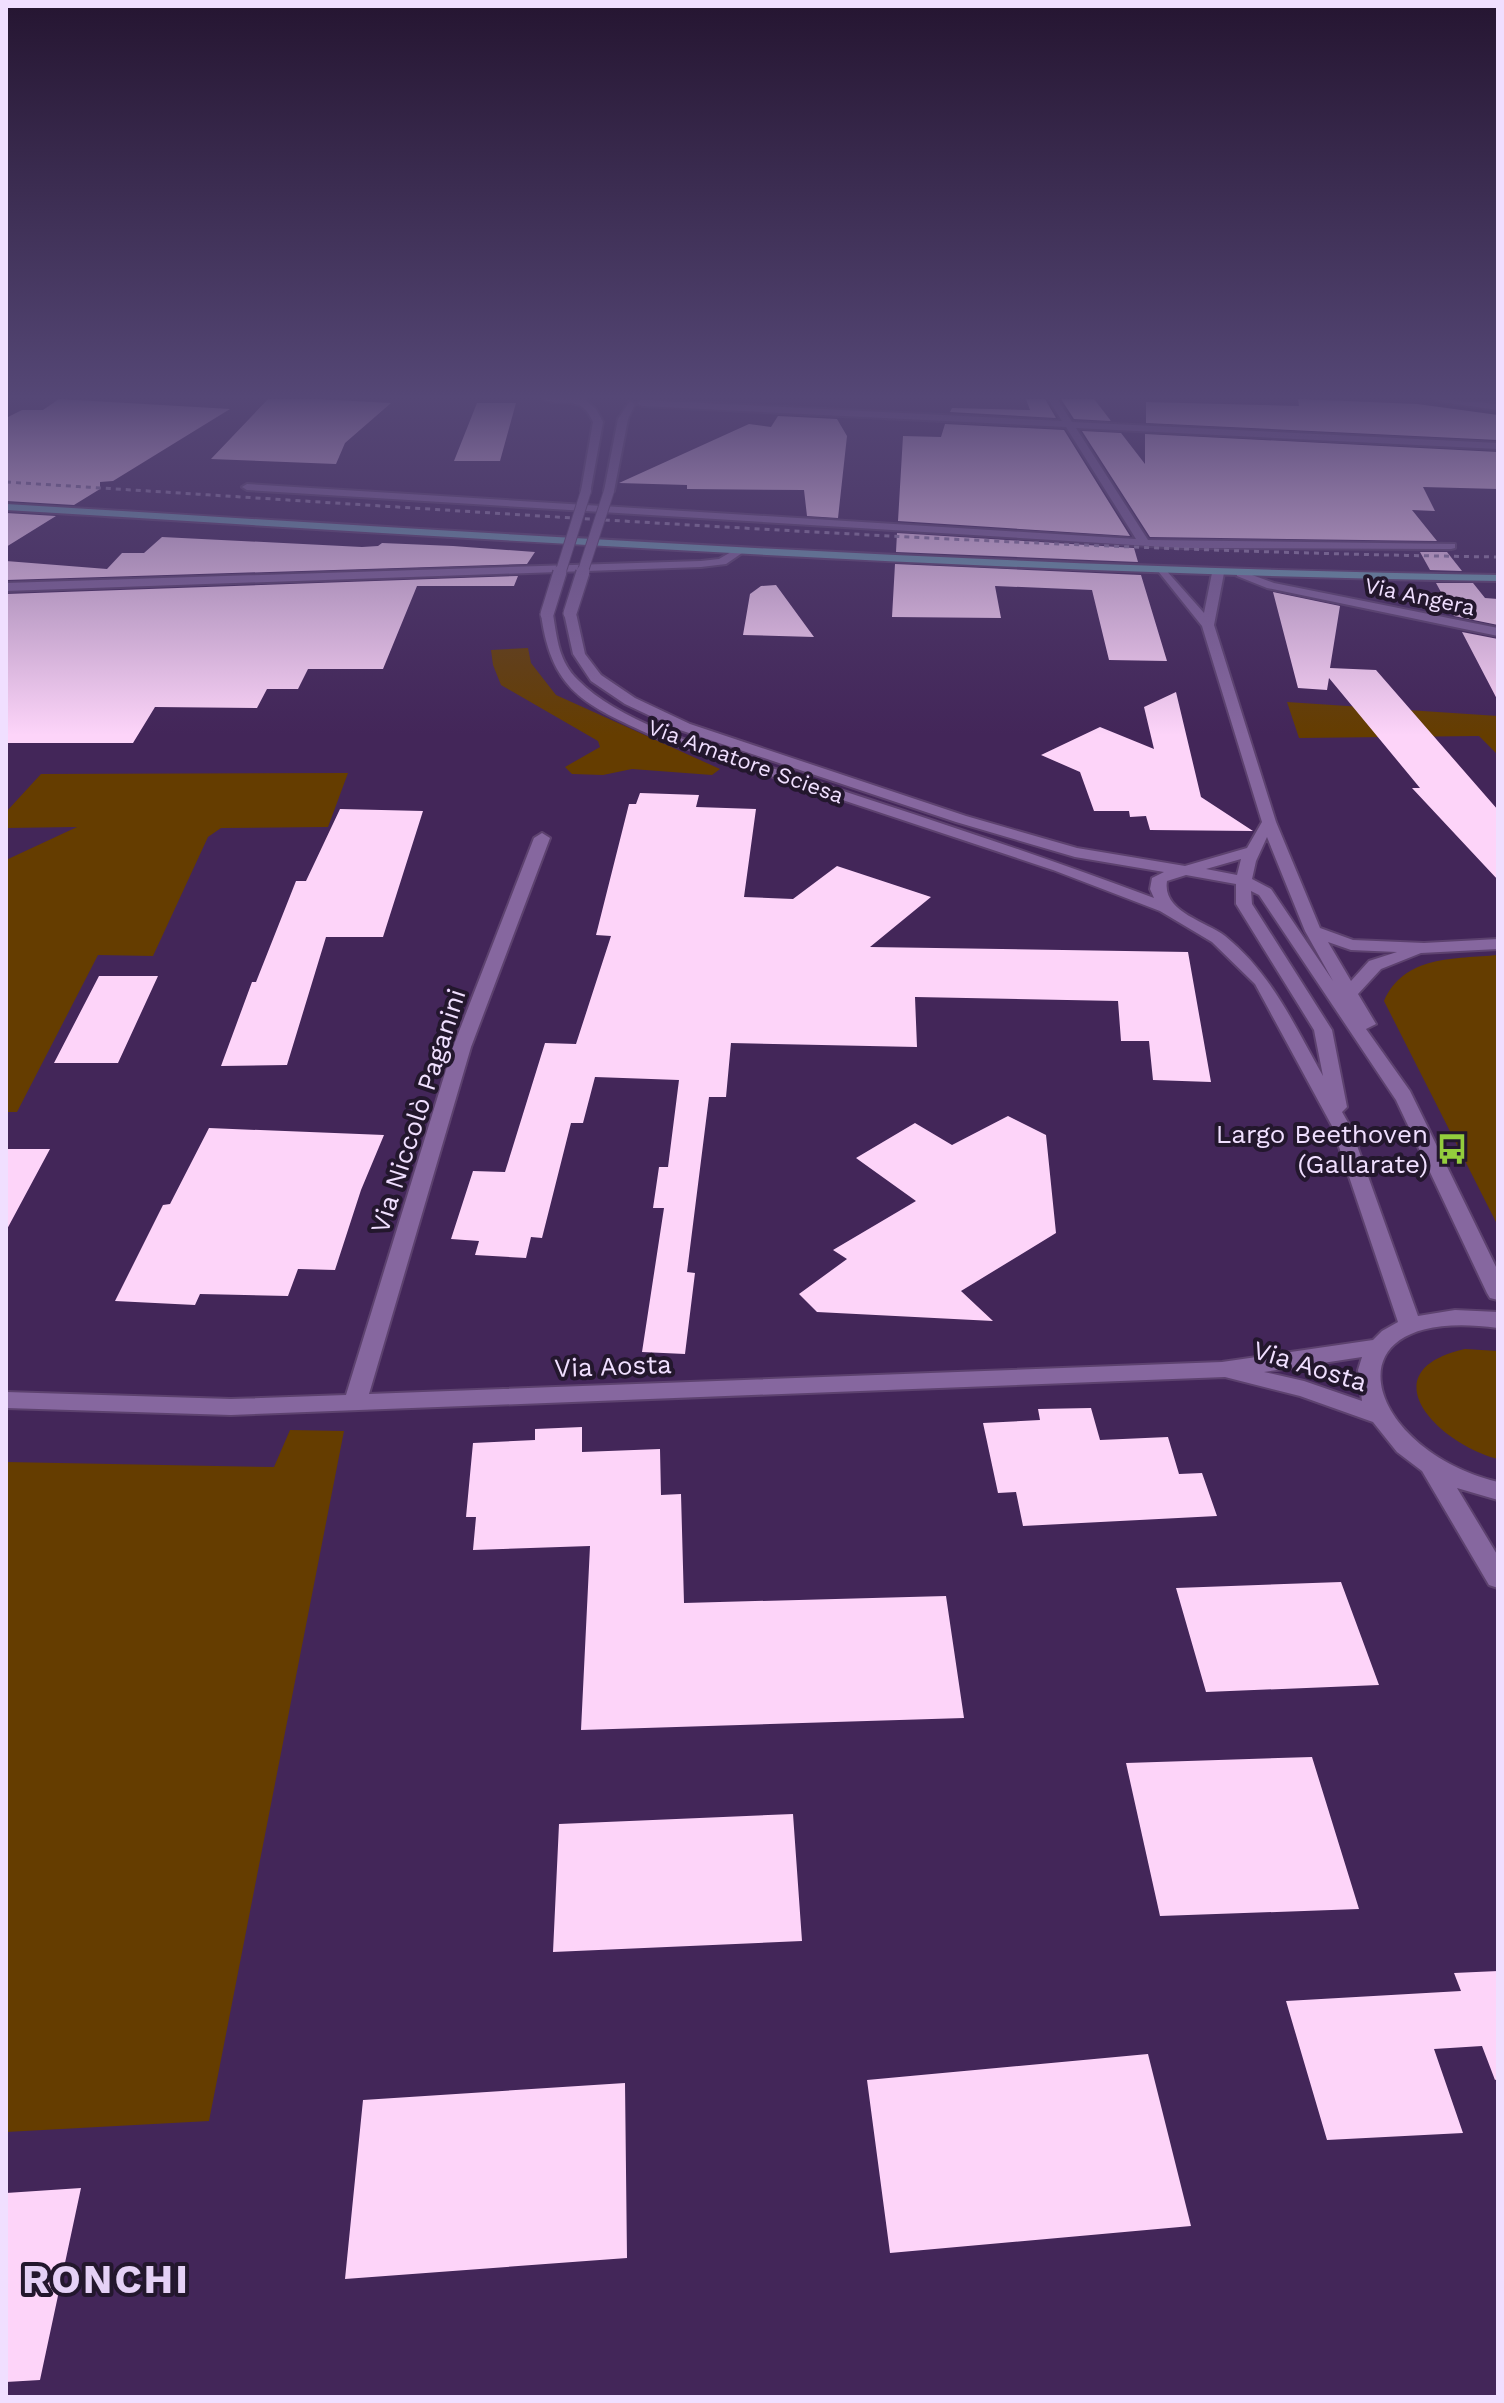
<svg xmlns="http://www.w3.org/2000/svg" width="1504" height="2403" font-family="'Work Sans',sans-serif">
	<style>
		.green { fill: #653d00 }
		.building { fill: #fdd4f9 }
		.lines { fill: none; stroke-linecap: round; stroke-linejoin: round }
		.minor-casing { stroke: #5d426f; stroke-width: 4 }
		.major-casing { stroke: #5d426f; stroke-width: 4 }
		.minor { fill: #86679f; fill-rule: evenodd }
		.major { fill: #6f9fb2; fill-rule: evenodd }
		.rail { stroke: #967fa9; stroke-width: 3; stroke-dasharray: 5 5; stroke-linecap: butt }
		.minor-bridge-far1-casing { stroke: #5d426f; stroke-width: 12; stroke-linecap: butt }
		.minor-bridge-casing { stroke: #5d426f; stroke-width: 16; stroke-linecap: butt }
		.minor-bridge-far1 { stroke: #86679f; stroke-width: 10 }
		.minor-bridge { stroke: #86679f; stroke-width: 13 }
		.labels { text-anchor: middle; stroke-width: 8; stroke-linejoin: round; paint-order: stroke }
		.far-street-label { font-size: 22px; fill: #f0dfff; stroke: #23172d }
		.street-label { font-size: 26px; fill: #f0dfff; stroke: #23172d }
		.poi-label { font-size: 26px; fill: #f0dfff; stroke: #23172d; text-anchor: end }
		.near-district-label { font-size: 40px; font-weight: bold; letter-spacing: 2px; fill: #e5d1f6; stroke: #23172d }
	</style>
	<rect width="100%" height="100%" fill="#432659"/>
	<!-- green -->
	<path class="green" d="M528 648 531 663 556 695 720 769 712 775 632 769 603 775 572 774 565 767 600 747 598 741 501 685 493 665 491 650Z
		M1287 702 1498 716V755L1479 736 1299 738Z
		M348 773 328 827 221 828 208 837 153 956 98 955 17 1112H6V860L77 827 6 828V812L41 774Z
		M1498 955V1226L1384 1001C1404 955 1455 959 1498 955Z
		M1465 1349 1498 1351V1459C1438 1444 1367 1371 1465 1349Z
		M290 1430 344 1431 209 2121 6 2132V1462L274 1467Z"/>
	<!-- building -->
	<path class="building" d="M59 399 230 409 113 481 100 482V489L74 505 6 501V418L22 410H43Z
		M268 399H316L391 403 345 443 336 464 211 459Z
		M1026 399H1045L1056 418 950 412 952 408 1030 410Z
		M1061 399H1094L1111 421 1074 419Z
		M1298 399 1417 404 1498 415V440L1146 423V402L1299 406Z
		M477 403H516L500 461H454Z
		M778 416 837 419 847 436 838 518 807 516 804 490 687 489V485L619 483 749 424 771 427Z
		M945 424 1064 430 1130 536 898 521 903 436 941 437Z
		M1082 431 1121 433 1145 464V434L1498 452V489L1423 487 1435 511 1412 510 1437 541 1150 537Z
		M6 513 56 516 6 547Z
		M897 533 1134 548 1138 562 896 552Z
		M162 537 362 547 378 546 382 543 453 546 535 552 527 564 6 580V561L107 569 122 553H144Z
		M1420 552H1447L1462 571 1430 570Z
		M895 564 1141 575 1167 661 1109 660 1092 590 995 586 1001 618 892 617Z
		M518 576 514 586H417L383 669H308L298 689H267L257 708 155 707 133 743H6V594Z
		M1436 583H1473L1485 598 1498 599V625L1454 616Z
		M776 585 814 637 743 635 750 594 761 586Z
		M1273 592 1340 606 1330 668 1376 670 1498 810V880L1412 788H1420L1329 678 1327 690 1298 688Z
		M1462 632 1498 639V701Z
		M1176 692 1201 797 1253 831 1150 830 1146 816 1130 817 1129 811H1094L1080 772 1041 755 1100 727 1154 749 1144 707Z
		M640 793 699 795 696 807 756 809 744 897 793 899 837 866 931 897 870 947 1188 952 1211 1082 1153 1080 1149 1041H1121L1118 1001 915 997 917 1047 731 1043 726 1097H709L687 1272 695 1273 685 1354 642 1352 664 1208H653L659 1167H668L679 1080 595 1077 583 1123H571L542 1238 531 1237 526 1258 475 1255 479 1241 451 1239 473 1171 505 1172 545 1043 576 1044 611 936 596 935 629 804H636Z
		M340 809 423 811 383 937H326L287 1065 221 1066 252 982H256L296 881H306Z
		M99 976H158L118 1063H54Z
		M1008 1116 1046 1135 1056 1233 961 1291 993 1321 817 1312 799 1294 847 1259 833 1250 916 1201 856 1158 915 1123 952 1145Z
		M209 1128 384 1135 361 1190 335 1270 298 1269 288 1296 200 1294 195 1305 115 1301 163 1205 170 1204Z
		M6 1149H50L6 1231Z
		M1091 1408 1100 1440 1168 1437 1179 1474 1202 1473 1217 1516 1023 1526 1016 1492 998 1493 983 1423 1040 1420 1038 1409Z
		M582 1427V1452L660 1449 661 1495 681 1494 684 1603 946 1596 964 1718 581 1730 590 1546 473 1550 476 1517H466L473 1443 535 1440V1429Z
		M1341 1582 1379 1685 1206 1692 1176 1588Z
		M1312 1757 1359 1909 1160 1916 1126 1763Z
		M793 1814 802 1941 553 1952 559 1824Z
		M1498 1971V2079L1495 2080 1482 2046 1434 2049 1463 2133 1327 2140 1286 2001 1461 1991 1454 1973Z
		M1148 2054 1191 2226 890 2253 867 2080Z
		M625 2083 627 2258 345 2279 363 2100Z
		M81 2188 40 2380 6 2382V2193Z"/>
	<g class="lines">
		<defs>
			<path id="minor" d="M543 399H584L596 409 603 422 590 493 581 491 593 422C580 392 564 409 543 399Z
				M1048 399H1057L1072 422 1498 443V449L1076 428 1148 540 1455 544V548L1451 549 1182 548 247 490 242 487 247 484 1136 539 1066 427 642 406 637 403 642 400 1062 421Z
				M1436 399 1498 404V410L1441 402Z
				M630 401 635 404 628 419 614 491 609 494 604 491 618 419Z
				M738 548 742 549V553L726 564 701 567 6 591V583L701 561 719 559Z
				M1164 568 1204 613 1212 573 1218 570 1224 573 1214 625 1276 822 1320 928 1353 940 1424 943 1498 939V949L1421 953 1381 969 1358 994 1376 1024 1366 1029 1410 1091 1498 1271V1300L1490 1298 1487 1293 1396 1100 1259 895 1251 891 1252 904 1332 1030 1347 1107 1342 1112 1350 1126 1418 1316 1455 1310 1498 1312V1328C1321 1304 1363 1449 1498 1482V1500L1457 1488 1498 1556V1588L1489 1585 1422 1471 1397 1452 1373 1422 1300 1396 1225 1377 231 1415 6 1408V1392L231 1399 346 1395 453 1047 534 838 542 833 550 838 471 1047 369 1394 1222 1362 1373 1340 1382 1331 1398 1322 1332 1126 1255 984 1212 942 1160 911 1053 870 659 739C591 706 552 697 541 614L547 610 553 614C557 639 559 662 578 680 628 731 742 757 810 780 925 818 1040 855 1154 898L1150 889 1152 878 1164 872 1075 857 956 822 680 730 625 704 591 681 573 654 564 613 570 609 576 613 585 654 601 675 635 698 690 724 966 816 1077 848 1185 866 1247 848 1262 822 1202 626 1158 571ZM1267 837 1305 931 1333 981 1271 889 1252 879 1256 861ZM1241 859 1237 875 1206 869ZM1186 875 1236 884V904L1314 1030 1323 1076C1294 1025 1272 974 1225 936 1205 921 1162 912 1167 881ZM1328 942 1351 950 1397 952 1369 961 1351 981ZM1362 1357 1358 1370 1362 1401 1304 1381 1264 1372Z
				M1241 571 1274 583 1498 628V636L1267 588 1237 576V572Z"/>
			<path id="major" d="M6 504C503 534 1000 567 1498 575V581C1000 574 503 540 6 510Z"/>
		</defs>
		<!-- minor casing -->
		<use href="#minor" class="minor-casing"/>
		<!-- major casing -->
		<use href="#major" class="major-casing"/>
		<!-- minor -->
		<use href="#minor" class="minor"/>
		<!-- major -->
		<use href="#major" class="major"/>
		<!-- rail -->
		<path class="rail" d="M6 482C503 513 1000 550 1498 557"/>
		<defs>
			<path id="minor-bridge-far1" d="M560 574 586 491
				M582 574 609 491"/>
			<path id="minor-bridge" d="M570 613 583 572
				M547 614 560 572"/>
		</defs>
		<!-- minor-bridge-far1 casing -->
		<use href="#minor-bridge-far1" class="minor-bridge-far1-casing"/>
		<!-- minor-bridge casing -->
		<use href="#minor-bridge" class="minor-bridge-casing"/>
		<!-- minor-bridge-far1 -->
		<use href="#minor-bridge-far1" class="minor-bridge-far1"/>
		<!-- minor-bridge -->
		<use href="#minor-bridge" class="minor-bridge"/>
	</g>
	<!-- sky -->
	<linearGradient id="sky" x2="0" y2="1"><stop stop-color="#251531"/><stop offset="0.54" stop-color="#554776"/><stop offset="1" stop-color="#554776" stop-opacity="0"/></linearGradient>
	<rect width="1504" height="735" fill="url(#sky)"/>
	<!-- icons -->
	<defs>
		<symbol id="bus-bare" viewBox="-9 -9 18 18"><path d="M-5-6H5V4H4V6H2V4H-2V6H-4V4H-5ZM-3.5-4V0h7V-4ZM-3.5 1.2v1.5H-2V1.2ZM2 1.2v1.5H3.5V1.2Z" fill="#93cd3d" stroke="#23172d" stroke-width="2.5" paint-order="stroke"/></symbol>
	</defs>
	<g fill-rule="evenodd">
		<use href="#bus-bare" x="1430" y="1127" width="44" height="44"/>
	</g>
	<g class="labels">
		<!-- far-street labels -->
		<g class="far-street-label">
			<text transform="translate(1420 596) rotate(12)" y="8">Via Angera</text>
			<text transform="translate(746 761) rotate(20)" y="8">Via Amatore Sciesa</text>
		</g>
		<!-- street labels -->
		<g class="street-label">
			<text transform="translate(418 1111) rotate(-72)" y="9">Via Niccolò Paganini</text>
			<text transform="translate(613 1366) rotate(-2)" y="9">Via Aosta</text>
			<text transform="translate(1310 1366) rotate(17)" y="9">Via Aosta</text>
		</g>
		<!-- poi labels -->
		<g class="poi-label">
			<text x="1428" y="1143">Largo Beethoven<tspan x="1428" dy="30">(Gallarate)</tspan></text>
		</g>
		<!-- near-district labels -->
		<g class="near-district-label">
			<text x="106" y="2293">RONCHI</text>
		</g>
	</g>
	<!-- border -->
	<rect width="1504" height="2403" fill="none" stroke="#f0dfff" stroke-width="16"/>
</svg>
